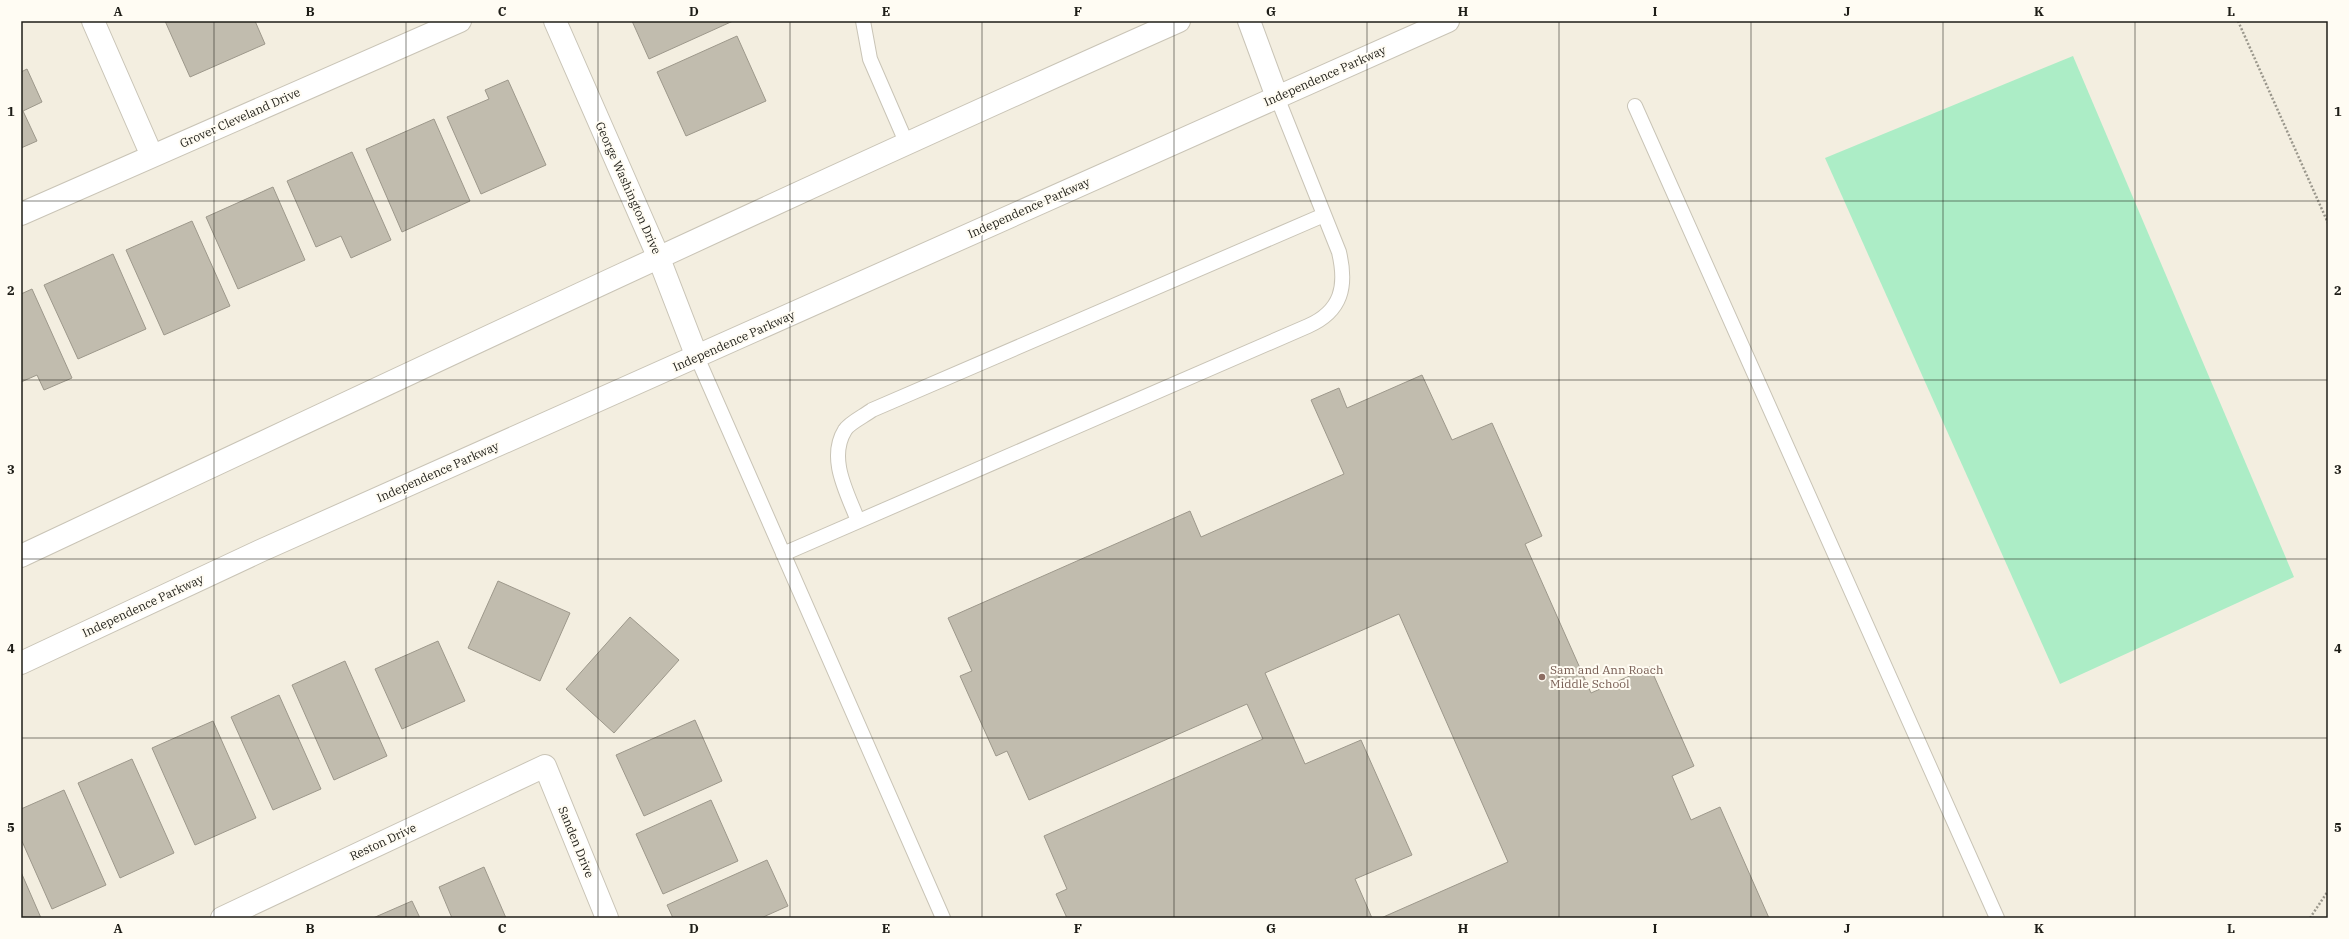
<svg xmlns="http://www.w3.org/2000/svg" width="2349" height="939" font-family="'IBM Plex Serif',serif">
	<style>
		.green { fill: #acedc6 }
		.building { fill: #c1bcae; stroke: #9d988b }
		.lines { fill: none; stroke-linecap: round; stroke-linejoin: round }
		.service-casing { stroke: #c9c4b6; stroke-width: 16 }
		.minor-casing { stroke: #c9c4b6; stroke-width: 24 }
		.secondary-casing { stroke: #c9c4b6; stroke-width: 24 }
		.path { stroke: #9a978c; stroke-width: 2.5; stroke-dasharray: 2 2; stroke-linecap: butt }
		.service { stroke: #fff; stroke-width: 14 }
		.minor { stroke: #fff; stroke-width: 22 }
		.secondary { stroke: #fff; stroke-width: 22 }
		.grid { fill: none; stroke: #1e1d17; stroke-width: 1; stroke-opacity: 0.55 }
		.education-dot { fill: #8d6e63; stroke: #fffcf3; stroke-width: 1.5 }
		.labels { text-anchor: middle; stroke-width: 4; stroke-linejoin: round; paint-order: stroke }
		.street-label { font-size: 12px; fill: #1e1d17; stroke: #fffcf3 }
		.education-label { font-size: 12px; fill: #785e54; stroke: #fffcf3; text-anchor: start }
		.neatline { fill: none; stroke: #1e1d17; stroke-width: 1.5 }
		.grid-label { font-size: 13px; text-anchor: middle; font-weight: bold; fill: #1e1d17 }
	</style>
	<rect width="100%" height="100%" fill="#f3eee0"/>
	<!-- green -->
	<path class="green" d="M2073 56 2294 577 2060 684 1825 158Z"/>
	<!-- building -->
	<path class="building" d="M165 21H255L265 44 190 77Z
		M632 21H733L649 59Z
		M737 36 766 101 686 136 657 72Z
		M27 69 42 102 23 111 37 141 21 148V72Z
		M508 80 546 165 481 194 447 117 489 99 485 90Z
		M434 119 470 201 402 232 366 149Z
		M352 152 391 240 351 258 341 236 316 247 287 181Z
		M273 187 305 260 238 289 206 217Z
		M192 221 230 306 164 335 126 250Z
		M113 254 146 329 78 359 44 285Z
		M32 289 72 378 44 390 37 375 21 382V294Z
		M1422 375 1452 440 1492 423 1542 536 1525 544 1591 693 1650 667 1694 766 1672 776 1691 820 1720 807 1769 918H1381L1508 862 1399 614 1265 673 1305 764 1361 740 1412 855 1355 879 1372 918H1067L1056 894 1067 889 1044 836 1263 739 1247 704 1029 800 1007 751 996 756 960 676 972 671 948 618 1190 511 1201 537 1344 474 1311 400 1339 388 1347 408Z
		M498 581 570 613 540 681 468 648Z
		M630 617 679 660 614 733 566 689Z
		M438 641 465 701 402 729 375 669Z
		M345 661 387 756 334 780 292 685Z
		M279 695 321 789 273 810 231 717Z
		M695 720 722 781 644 816 616 755Z
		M213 721 256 818 195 845 152 748Z
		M132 759 174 853 120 878 78 783Z
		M64 790 106 885 52 909 21 839V809Z
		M711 800 738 861 663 894 636 834Z
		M767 860 788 906 761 918H673L667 905Z
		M484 867 506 918H452L439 887Z
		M21 872 41 918H21Z
		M412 901 420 918H373Z"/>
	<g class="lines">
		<defs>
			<path id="service" d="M863 21 870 59 906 142
				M1635 106 1997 918
				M697 357 943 918
				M858 521C848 494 827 459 845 430 849 423 864 416 872 410L1324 215
				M783 554 1308 326C1342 311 1347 286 1339 252L1277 97"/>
			<path id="minor" d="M93 21 152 156
				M555 21 658 256 697 357
				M21 214 460 21
				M222 918 545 766 607 918"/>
			<path id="secondary" d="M1249 21 1277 97
				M21 556C406 375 790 194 1179 21
				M21 663 260 551 1448 21"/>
		</defs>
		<!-- service casing -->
		<use href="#service" class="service-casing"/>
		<!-- minor casing -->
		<use href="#minor" class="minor-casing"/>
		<!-- secondary casing -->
		<use href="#secondary" class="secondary-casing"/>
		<!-- path -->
		<path class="path" d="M2238 21 2328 223
			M2310 918 2328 891"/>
		<!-- service -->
		<use href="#service" class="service"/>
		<!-- minor -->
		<use href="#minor" class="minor"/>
		<!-- secondary -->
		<use href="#secondary" class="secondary"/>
	</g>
	<!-- grid -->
	<path class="grid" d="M214 21V918M406 21V918M598 21V918M790 21V918M982 21V918M1174 21V918M1367 21V918M1559 21V918M1751 21V918M1943 21V918M2135 21V918M21 201H2328M21 380H2328M21 559H2328M21 738H2328"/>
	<!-- markers -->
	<circle class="education-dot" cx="1542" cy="677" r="4"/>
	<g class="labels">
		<!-- street labels -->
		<g class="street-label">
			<text transform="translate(1325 76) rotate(-24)" y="4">Independence Parkway</text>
			<text transform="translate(240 118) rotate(-24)" y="4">Grover Cleveland Drive</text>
			<text transform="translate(628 188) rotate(66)" y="4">George Washington Drive</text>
			<text transform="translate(1029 208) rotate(-24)" y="4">Independence Parkway</text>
			<text transform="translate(734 341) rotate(-24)" y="4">Independence Parkway</text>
			<text transform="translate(438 472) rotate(-24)" y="4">Independence Parkway</text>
			<text transform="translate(143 606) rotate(-25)" y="4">Independence Parkway</text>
			<text transform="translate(383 842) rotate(-25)" y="4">Reston Drive</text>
			<text transform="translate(576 842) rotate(68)" y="4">Sanden Drive</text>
		</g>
		<!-- education labels -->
		<g class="education-label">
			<text x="1550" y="674">Sam and Ann Roach<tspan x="1550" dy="14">Middle School</tspan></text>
		</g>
	</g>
	<!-- border -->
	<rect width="2349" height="939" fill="none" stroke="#fffcf3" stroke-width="44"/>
	<rect x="22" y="22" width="2305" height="895" class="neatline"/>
	<g class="grid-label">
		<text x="118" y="16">A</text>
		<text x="310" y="16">B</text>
		<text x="502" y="16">C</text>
		<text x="694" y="16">D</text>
		<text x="886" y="16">E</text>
		<text x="1078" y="16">F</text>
		<text x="1271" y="16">G</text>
		<text x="1463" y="16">H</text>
		<text x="1655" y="16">I</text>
		<text x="1847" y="16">J</text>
		<text x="2039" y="16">K</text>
		<text x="2231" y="16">L</text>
		<text x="11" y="116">1</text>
		<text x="2338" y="116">1</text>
		<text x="11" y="295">2</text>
		<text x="2338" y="295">2</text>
		<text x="11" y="474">3</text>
		<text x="2338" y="474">3</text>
		<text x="11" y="653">4</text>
		<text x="2338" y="653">4</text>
		<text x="11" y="832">5</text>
		<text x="2338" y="832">5</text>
		<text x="118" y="933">A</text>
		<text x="310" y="933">B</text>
		<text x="502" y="933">C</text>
		<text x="694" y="933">D</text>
		<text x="886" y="933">E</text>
		<text x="1078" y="933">F</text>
		<text x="1271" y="933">G</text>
		<text x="1463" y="933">H</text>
		<text x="1655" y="933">I</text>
		<text x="1847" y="933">J</text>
		<text x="2039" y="933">K</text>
		<text x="2231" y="933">L</text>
	</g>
</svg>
